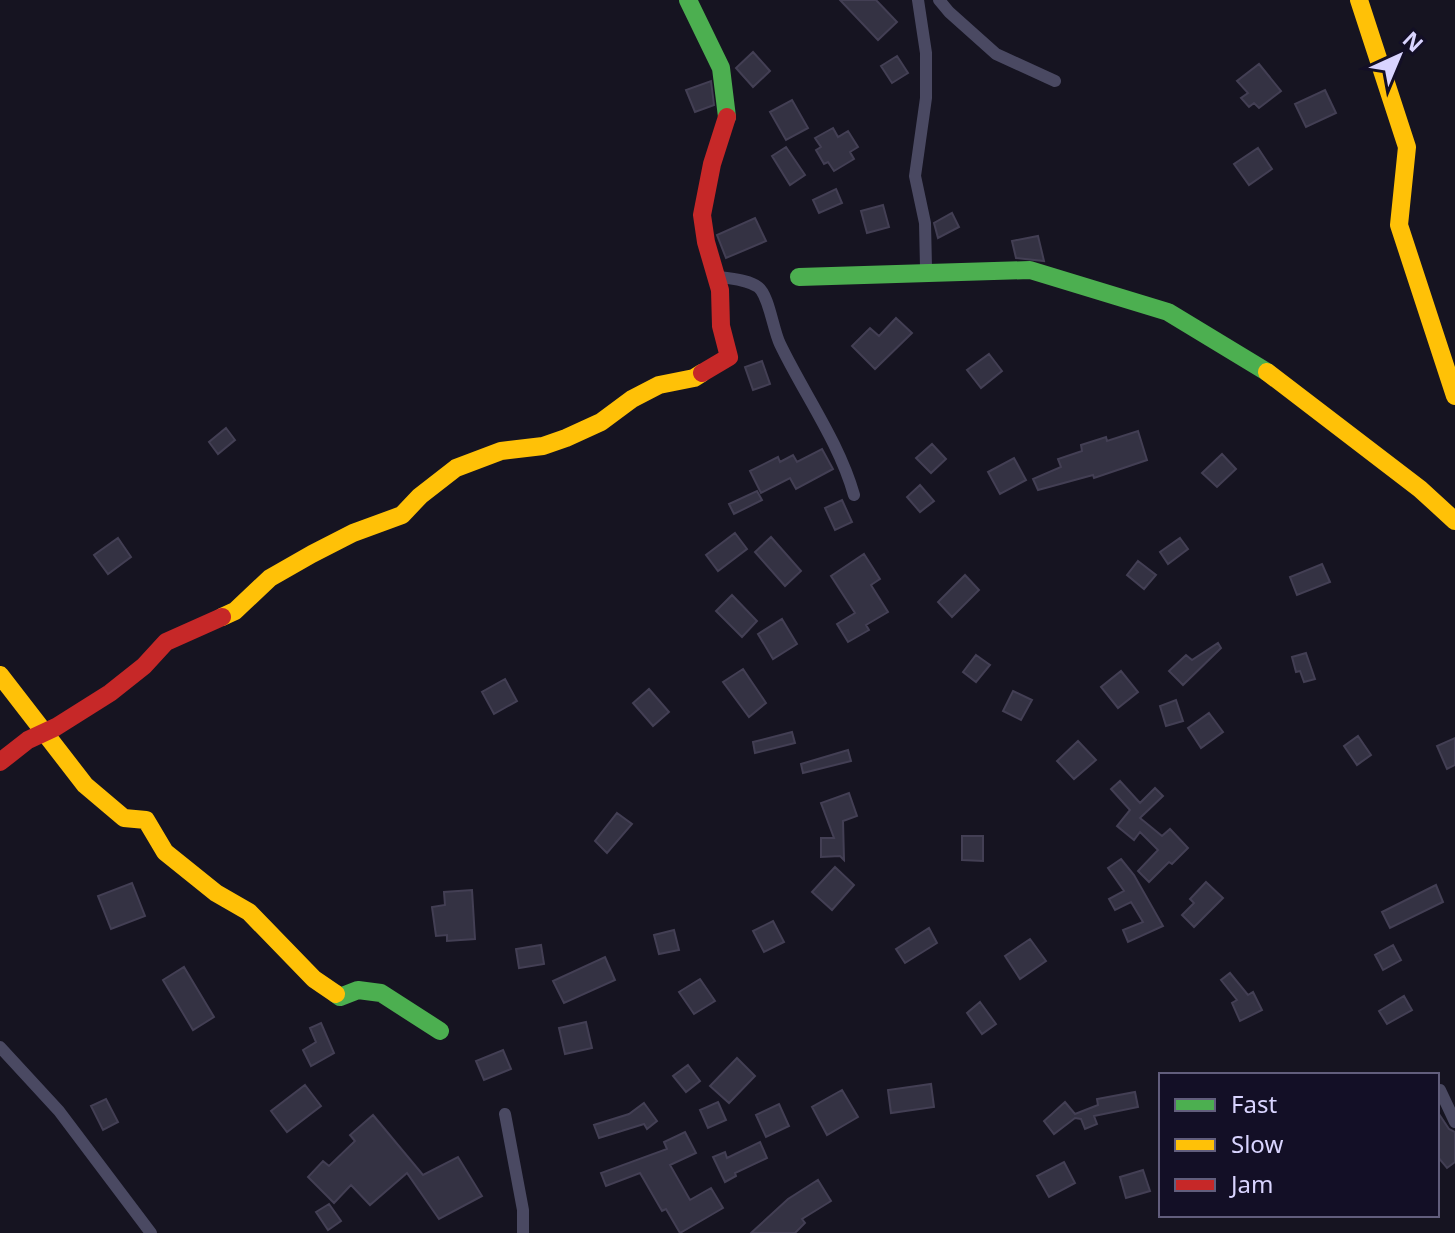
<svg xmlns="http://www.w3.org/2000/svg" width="1455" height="1233" font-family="'Noto Sans',sans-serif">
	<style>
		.building { fill: #343243; stroke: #433f54; stroke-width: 2 }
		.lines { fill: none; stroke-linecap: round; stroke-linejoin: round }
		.street { stroke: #4a4962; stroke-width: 12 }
		.fast { stroke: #4caf50; stroke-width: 18 }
		.slow { stroke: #ffc107; stroke-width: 18 }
		.jam { stroke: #c62828; stroke-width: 18 }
	</style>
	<rect width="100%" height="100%" fill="#161421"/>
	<!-- building -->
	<path class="building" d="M840 0H876L897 22 878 40Z
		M753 52 770 71 753 87 736 68Z
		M897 56 908 73 892 83 881 66Z
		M1259 64 1281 91 1259 108 1254 103 1249 107 1241 98 1248 93 1237 81Z
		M711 81 714 105 695 112 686 90Z
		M1325 90 1336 113 1306 127 1295 104Z
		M792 100 808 128 786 140 770 112Z
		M833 128 838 137 848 131 858 147 850 152 854 159 834 171 828 162 824 164 816 150 821 147 815 138Z
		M786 147 805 175 790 185 772 156Z
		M1258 148 1272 169 1249 185 1234 164Z
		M836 189 842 203 819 213 813 200Z
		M883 205 889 227 867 233 861 211Z
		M952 213 959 227 938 238 934 223Z
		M755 218 766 241 726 258 717 235Z
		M1038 236 1044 261 1016 258 1012 241Z
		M896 318 912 333 875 369 852 346 870 328 879 336Z
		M989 354 1002 371 981 388 967 370Z
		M762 361 770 384 753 390 745 367Z
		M226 428 235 440 218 454 209 442Z
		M1138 431 1147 460 1094 478 1093 475 1038 490 1033 479 1061 467 1058 459 1082 451 1081 445 1106 437 1107 441Z
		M932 444 946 459 931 473 916 458Z
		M822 449 833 469 796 489 790 478 761 493 750 471 778 457 780 462 793 455 797 462Z
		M1222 454 1236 469 1217 487 1202 473Z
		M1014 458 1026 480 1000 494 988 472Z
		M920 485 934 501 920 512 907 497Z
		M757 491 762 500 734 514 729 504Z
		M842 500 852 522 835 530 825 508Z
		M735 533 747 549 718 571 706 555Z
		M771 537 801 571 785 586 755 552Z
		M118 538 131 557 108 574 94 555Z
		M1180 538 1188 549 1168 564 1160 552Z
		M864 554 880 579 871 585 888 612 866 625 869 630 848 642 837 624 855 613 831 576Z
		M1138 561 1156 575 1144 589 1127 575Z
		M1322 564 1330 582 1297 595 1290 577Z
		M965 575 979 590 952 617 938 602Z
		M732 595 757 621 742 637 716 611Z
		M782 619 797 644 773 659 758 634Z
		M1218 643 1221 648 1183 685 1169 671 1186 655 1192 660Z
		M1306 653 1315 679 1304 682 1300 671 1296 672 1292 657Z
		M976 655 990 665 976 682 963 672Z
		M743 669 766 703 749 717 723 682Z
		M1121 671 1138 692 1118 708 1101 687Z
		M505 679 517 701 494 714 482 692Z
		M649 689 669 712 653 726 633 703Z
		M1013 691 1032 700 1021 720 1003 711Z
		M1176 700 1183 721 1166 726 1160 706Z
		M1209 713 1223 732 1201 748 1188 728Z
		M792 732 795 743 755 753 753 742Z
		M1358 736 1371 755 1357 765 1344 746Z
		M1455 738V765L1447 769 1437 746Z
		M1078 741 1096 760 1074 779 1057 761Z
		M848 750 851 761 803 773 801 764Z
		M1120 781 1140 803 1155 788 1163 796 1140 818 1162 836 1170 829 1188 848 1172 864 1169 862 1149 882 1138 871 1158 850 1140 832 1134 840 1117 826 1130 810 1111 789Z
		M849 793 857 816 843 821 844 860 840 856 821 857V838H834L821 803Z
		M617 813 632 824 607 853 595 841Z
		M962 836H983V861L962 860Z
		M1121 859 1134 875 1163 926 1128 942 1123 930 1143 922 1131 902 1115 910 1109 899 1124 891 1108 868Z
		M835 867 854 885 832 910 812 892Z
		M1206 882 1223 898 1194 927 1182 915 1194 903 1190 899Z
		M132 883 145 916 111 929 98 896Z
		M1436 885 1443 902 1390 928 1382 912Z
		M472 890 475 939 447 941V935L436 936 432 907 445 905 444 892Z
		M773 921 784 942 764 952 753 931Z
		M929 928 937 943 905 963 896 949Z
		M674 930 679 950 659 954 654 935Z
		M1030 939 1046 961 1020 979 1005 956Z
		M541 945 544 964 519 968 516 949Z
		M1393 945 1401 960 1383 970 1375 955Z
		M605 957 615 980 564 1003 553 981Z
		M184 967 214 1017 193 1030 163 980Z
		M1230 973 1248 995 1253 992 1262 1010 1240 1021 1232 1003 1237 1000 1221 980Z
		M700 979 715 1001 694 1014 679 992Z
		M1404 996 1412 1010 1387 1024 1379 1011Z
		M980 1002 996 1024 982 1034 967 1013Z
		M586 1022 592 1048 565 1054 559 1028Z
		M321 1023 334 1053 311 1066 303 1050 316 1042 310 1028Z
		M503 1050 511 1069 484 1080 476 1061Z
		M737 1058 755 1076 729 1103 710 1086Z
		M688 1065 700 1081 686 1092 673 1076Z
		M931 1084 934 1107 891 1113 888 1090Z
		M305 1085 321 1106 287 1132 271 1111Z
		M842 1090 858 1117 827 1135 812 1107Z
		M1135 1092 1138 1107 1094 1116 1097 1124 1085 1129 1081 1119 1075 1118 1054 1134 1044 1121 1065 1102 1075 1114 1098 1105 1097 1099Z
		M106 1099 118 1122 103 1130 91 1106Z
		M718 1102 726 1120 708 1128 700 1110Z
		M644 1103 657 1121 647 1129 644 1124 599 1138 594 1125 629 1114Z
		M779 1104 789 1126 766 1137 756 1115Z
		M1437 1111 1449 1129 1455 1132V1162L1447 1168 1437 1156Z
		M373 1115 423 1175 458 1157 482 1196 439 1219 407 1173 370 1205 351 1185 334 1203 308 1177 323 1161 329 1166 355 1141 350 1135Z
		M685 1132 696 1153 670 1165 690 1200 711 1188 723 1208 680 1233 666 1209 662 1211 640 1173 606 1186 601 1173 667 1149 664 1142Z
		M760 1142 767 1158 735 1173 736 1176 725 1182 713 1157 725 1152 727 1158Z
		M1064 1162 1075 1183 1049 1197 1037 1176Z
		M1143 1170 1150 1191 1126 1198 1120 1177Z
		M818 1180 831 1201 802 1219 805 1223 795 1233H751L788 1199Z
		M329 1204 341 1221 328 1230 316 1212Z"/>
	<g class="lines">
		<!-- street -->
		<path class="street" d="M918 0 926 53V98L915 176 925 223 926 267
			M939 0 949 12 996 54 1055 81
			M716 276C729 279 747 279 758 287 769 295 773 330 780 344 804 394 839 442 854 495
			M0 1047 59 1111 151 1233
			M1440 1090 1455 1122
			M505 1114 523 1210V1233"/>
		<!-- fast -->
		<path class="fast" d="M688 0 721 68 727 117
			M799 277 1030 270 1168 312 1267 372
			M336 994 340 997 358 990 381 993 440 1031"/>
		<!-- slow -->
		<path class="slow" d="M1359 0 1407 147 1399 225 1455 396
			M1267 372 1420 489 1455 521
			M222 617 235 611 270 578 312 554 353 533 402 515 420 496 456 468 501 451 543 446 566 438 601 422 632 399 659 385 694 378 702 373
			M0 675 85 785 124 818 146 820 165 852 216 893 249 912 314 979 336 994"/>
		<!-- jam -->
		<path class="jam" d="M702 373 729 357 721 326 720 290 706 242 702 215 712 164 727 117
			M0 762 28 740 56 727 110 693 144 666 166 642 222 617"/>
	</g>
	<!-- legend -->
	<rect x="1159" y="1073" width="280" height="144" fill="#130f26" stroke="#625e7d" stroke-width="2"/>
	<rect x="1175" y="1099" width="40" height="12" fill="#4caf50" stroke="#625e7d" stroke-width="2"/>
	<text x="1231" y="1113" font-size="24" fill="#d9d4ff">Fast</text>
	<rect x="1175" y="1139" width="40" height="12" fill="#ffc107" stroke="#625e7d" stroke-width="2"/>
	<text x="1231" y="1153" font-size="24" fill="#d9d4ff">Slow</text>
	<rect x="1175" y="1179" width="40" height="12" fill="#c62828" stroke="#625e7d" stroke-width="2"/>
	<text x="1231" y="1193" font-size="24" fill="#d9d4ff">Jam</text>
	<!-- north arrow -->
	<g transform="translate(1399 56) rotate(44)" stroke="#130f26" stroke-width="6" paint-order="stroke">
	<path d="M0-6L14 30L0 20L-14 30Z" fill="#d9d4ff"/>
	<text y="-12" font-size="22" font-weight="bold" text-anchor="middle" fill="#d9d4ff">N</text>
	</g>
</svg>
